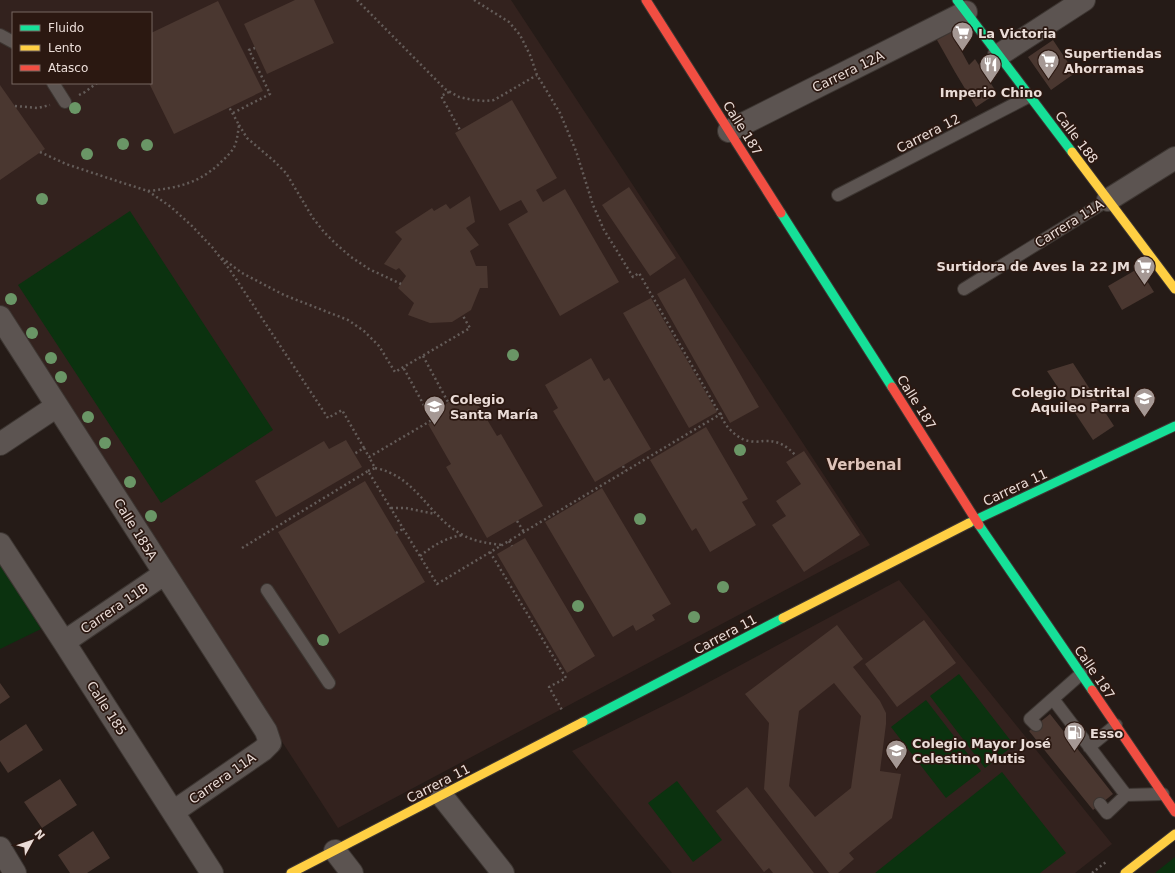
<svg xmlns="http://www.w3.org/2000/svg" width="1175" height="873" font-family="'DejaVu Sans',sans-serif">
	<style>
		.education { fill: #33221e; fill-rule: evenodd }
		.green { fill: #0b320f }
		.building { fill: #4a3730; fill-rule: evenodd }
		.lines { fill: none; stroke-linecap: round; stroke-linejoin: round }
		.lane-casing { stroke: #3d3632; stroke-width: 14 }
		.street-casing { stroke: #3d3632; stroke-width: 24 }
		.fast-casing { stroke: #3d3632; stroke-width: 11 }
		.slow-casing { stroke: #3d3632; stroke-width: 11 }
		.jam-casing { stroke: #3d3632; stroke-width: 11 }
		.path { stroke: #645c59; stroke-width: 2.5; stroke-dasharray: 2 3; stroke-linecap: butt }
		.lane { stroke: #5c5451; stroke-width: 12 }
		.street { stroke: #5c5451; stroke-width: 22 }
		.fast { stroke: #16e098; stroke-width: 9 }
		.slow { stroke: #ffcf43; stroke-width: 9 }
		.jam { stroke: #f24e42; stroke-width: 9 }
		.tree { fill: #6a9666 }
		.labels { text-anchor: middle; stroke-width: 3.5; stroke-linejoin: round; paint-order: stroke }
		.poi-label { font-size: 13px; font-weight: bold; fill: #eadcd7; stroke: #2b1811; text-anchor: start }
		.street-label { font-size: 13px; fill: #eadcd7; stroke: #2b1811 }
		.quarter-label { font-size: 15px; font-weight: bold; fill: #ddc3b9; stroke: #2b1811 }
	</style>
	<rect width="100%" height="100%" fill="#251b17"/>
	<!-- education -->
	<path class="education" d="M0 0H511L870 545 338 828 0 307ZM13 13H151V83H13Z
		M899 580 1112 844 1075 873H672L572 751 683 696Z"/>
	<!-- green -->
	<path class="green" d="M130 211 273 430 161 503 18 285Z
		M0 563 41 629 0 649Z
		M959 674 1014 745 985 768 930 696Z
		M926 700 981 771 946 798 891 727Z
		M1002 772 1066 853 1040 873H875Z
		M677 781 722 840 693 862 648 803Z
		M1175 857V873H1155Z"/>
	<!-- building -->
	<path class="building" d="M295 0H314L334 43 267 74 244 24Z
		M218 1 263 91 174 134 149 83H151V33Z
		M951 32 969 65 975 59 997 93 976 107 955 72 937 40Z
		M1053 40 1075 73 1051 90 1028 57Z
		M0 85 45 149 0 180Z
		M512 100 557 178 536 190 543 202 565 189 619 282 560 316 508 224 528 212 521 200 500 211 455 133Z
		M629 187 676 258 650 276 602 205Z
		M470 196 475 222 466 228 479 245 470 251 476 266H487L488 288H480L471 310 452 322 430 323 408 315 414 303 398 288 406 276 399 268 396 270 384 264 402 239 395 232 432 208 434 211 446 204 450 209Z
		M1139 268 1154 292 1122 310 1108 286Z
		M685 278 759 407 730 423 657 294Z
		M651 298 717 412 689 428 623 313Z
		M591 358 604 381 609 378 651 449 595 482 553 411 558 408 545 385Z
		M1073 363 1114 426 1093 440 1047 371Z
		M474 398 497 436 501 434 543 506 487 538 446 467 451 464 428 424 440 418 442 408 448 402 457 400H461L465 403Z
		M706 427 748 499 742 502 756 525 710 552 696 528 692 531 650 460Z
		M346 440 362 467 276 517 255 481 324 441 329 449Z
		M804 451 860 535 804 572 772 525 786 516 776 501 801 484 786 462Z
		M365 481 425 582 339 634 278 532Z
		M602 488 671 604 652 615 655 620 636 631 633 625 613 637 545 522Z
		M525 538 595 656 567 673 497 554Z
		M924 620 956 663 897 707 865 664Z
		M837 625 863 659 853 667 880 701 886 713V724L880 771 901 774 892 818 849 853 854 859 838 873H829L764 789 769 723 745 694ZM834 683 861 716 851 788 815 817 789 786 799 711Z
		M0 683 10 697 0 704Z
		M1050 714 1113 794 1093 810 1029 731Z
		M26 724 43 750 8 773 0 761V741Z
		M60 779 77 805 42 828 24 802Z
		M747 787 814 873H773L769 868 764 872 716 811Z
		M93 831 110 858 87 873H70L58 855Z"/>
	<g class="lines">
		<defs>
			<path id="lane" d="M0 35 13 42
				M53 83 65 102
				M838 195 1030 96
				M964 289 1108 200
				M267 590 329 683
				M1053 699 1126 795
				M1036 725 1030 719 1081 674
				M1089 747 1116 725
				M1100 804 1107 813 1126 795 1163 794"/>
			<path id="street" d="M999 55 1084 0
				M729 131 966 12
				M1108 200 1175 158
				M0 317 266 731 270 743 263 750 173 812
				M0 444 57 406
				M0 544 64 642 212 873
				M64 642 164 574
				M442 796 503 873
				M0 848 15 873
				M335 851 352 873"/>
			<path id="fast" d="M957 0 1072 152
				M781 213 892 387
				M969 523 1175 426
				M979 525 1092 690
				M583 722 783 618"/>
			<path id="slow" d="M1072 152 1175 289
				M783 618 969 523
				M291 873 583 722
				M1125 873 1175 834"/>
			<path id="jam" d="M646 0 781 213
				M892 387 979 525
				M1092 690 1175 812"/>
		</defs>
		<!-- lane casing -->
		<use href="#lane" class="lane-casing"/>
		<!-- street casing -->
		<use href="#street" class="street-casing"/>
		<!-- fast casing -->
		<use href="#fast" class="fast-casing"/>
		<!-- slow casing -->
		<use href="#slow" class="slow-casing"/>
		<!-- jam casing -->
		<use href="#jam" class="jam-casing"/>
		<!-- path -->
		<path class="path" d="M357 0 445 89 459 97 473 100 485 101 494 100 537 75
			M474 0 509 22 520 35 530 55 537 75 560 113 576 151 593 205 604 230 633 277 639 273 726 425C731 431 737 437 745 440 751 442 758 442 763 441 778 440 787 446 796 456
			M449 92 441 96 460 130
			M79 95 85 92 97 83
			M15 106 38 108 50 105
			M233 113 270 94 249 50 255 48
			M239 125 247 138 274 161 286 173 313 218 324 232 336 244 351 257 369 269 401 284
			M40 152 66 164 120 182 148 191 171 207 192 226 212 247 230 270 328 418 342 410 364 448 354 454
			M148 191C176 188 197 184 218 165 223 160 229 155 233 149 237 143 238 132 239 125L229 107
			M222 258 242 273 284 295 348 320 364 331 379 346 395 372 470 328 463 316
			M423 356 448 402
			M364 448 369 457 432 420 403 367
			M623 466 625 471
			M375 468C417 476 428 517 463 535 475 542 488 543 502 545
			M368 471 375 468 369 457
			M391 508H406L435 514
			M517 521 524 532
			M396 533 403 529
			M509 541 512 546
			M242 548 368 471 437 584 724 412
			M490 552 566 678 549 687 562 710
			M420 556C434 545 445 538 463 535
			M1092 873 1106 862"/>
		<!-- lane -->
		<use href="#lane" class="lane"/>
		<!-- street -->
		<use href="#street" class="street"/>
		<!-- fast -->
		<use href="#fast" class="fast"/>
		<!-- slow -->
		<use href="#slow" class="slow"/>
		<!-- jam -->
		<use href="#jam" class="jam"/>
	</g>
	<!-- trees -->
	<g class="tree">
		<circle cx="75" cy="108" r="6"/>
		<circle cx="123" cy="144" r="6"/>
		<circle cx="147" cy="145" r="6"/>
		<circle cx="87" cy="154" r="6"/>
		<circle cx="42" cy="199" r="6"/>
		<circle cx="11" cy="299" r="6"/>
		<circle cx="32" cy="333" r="6"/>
		<circle cx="513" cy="355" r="6"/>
		<circle cx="51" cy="358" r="6"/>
		<circle cx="61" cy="377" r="6"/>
		<circle cx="88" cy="417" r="6"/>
		<circle cx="105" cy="443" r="6"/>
		<circle cx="740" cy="450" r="6"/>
		<circle cx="130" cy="482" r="6"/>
		<circle cx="151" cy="516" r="6"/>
		<circle cx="640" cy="519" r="6"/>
		<circle cx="723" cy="587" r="6"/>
		<circle cx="578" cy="606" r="6"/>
		<circle cx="694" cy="617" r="6"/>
		<circle cx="323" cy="640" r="6"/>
	</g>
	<!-- icons -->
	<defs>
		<symbol id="supermarket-pin" viewBox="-11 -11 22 30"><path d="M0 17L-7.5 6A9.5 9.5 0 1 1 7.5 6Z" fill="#a59894" stroke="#2b1811"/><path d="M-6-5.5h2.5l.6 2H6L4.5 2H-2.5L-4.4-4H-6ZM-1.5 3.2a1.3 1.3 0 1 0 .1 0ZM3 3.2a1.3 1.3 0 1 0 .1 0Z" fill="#fff"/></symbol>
		<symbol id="restaurant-pin" viewBox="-11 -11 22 30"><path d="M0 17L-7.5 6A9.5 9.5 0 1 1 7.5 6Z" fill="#a59894" stroke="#2b1811"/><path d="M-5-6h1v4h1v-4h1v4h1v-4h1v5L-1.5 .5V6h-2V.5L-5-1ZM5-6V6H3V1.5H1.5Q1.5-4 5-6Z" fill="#fff"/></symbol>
		<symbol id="university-pin" viewBox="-11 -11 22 30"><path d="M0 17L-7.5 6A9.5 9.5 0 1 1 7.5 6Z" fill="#a59894" stroke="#2b1811"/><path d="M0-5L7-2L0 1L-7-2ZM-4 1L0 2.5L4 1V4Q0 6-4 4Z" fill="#fff"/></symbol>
		<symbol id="school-pin" viewBox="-11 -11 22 30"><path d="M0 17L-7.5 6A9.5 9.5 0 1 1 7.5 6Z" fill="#a59894" stroke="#2b1811"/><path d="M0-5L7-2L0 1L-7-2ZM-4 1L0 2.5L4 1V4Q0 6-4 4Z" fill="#fff"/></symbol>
		<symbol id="fuel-pin" viewBox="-11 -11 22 30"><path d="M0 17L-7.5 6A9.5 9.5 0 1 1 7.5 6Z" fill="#a59894" stroke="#2b1811"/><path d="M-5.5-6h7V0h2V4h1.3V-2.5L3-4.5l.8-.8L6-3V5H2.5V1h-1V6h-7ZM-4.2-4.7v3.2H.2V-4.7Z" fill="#fff"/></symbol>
	</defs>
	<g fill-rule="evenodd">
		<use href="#supermarket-pin" x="950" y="20" width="25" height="34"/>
		<use href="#supermarket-pin" x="1036" y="48" width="25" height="34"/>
		<use href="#restaurant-pin" x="978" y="52" width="25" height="34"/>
		<use href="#supermarket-pin" x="1132" y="254" width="25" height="34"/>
		<use href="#university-pin" x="1132" y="386" width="25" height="34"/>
		<use href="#school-pin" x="422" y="394" width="25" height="34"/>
		<use href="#fuel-pin" x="1062" y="720" width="25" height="34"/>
		<use href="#school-pin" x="884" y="738" width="25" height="34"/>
	</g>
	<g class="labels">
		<!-- poi labels -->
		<g class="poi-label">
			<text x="978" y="38">La Victoria</text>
			<text x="1064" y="58">Supertiendas<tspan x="1064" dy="15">Ahorramas</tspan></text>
			<text x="991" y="97" text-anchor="middle">Imperio Chino</text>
			<text x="1130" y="271" text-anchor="end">Surtidora de Aves la 22 JM</text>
			<text x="1130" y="397" text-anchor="end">Colegio Distrital<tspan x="1130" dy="15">Aquileo Parra</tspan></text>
			<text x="450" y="404">Colegio<tspan x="450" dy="15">Santa María</tspan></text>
			<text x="1090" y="738">Esso</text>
			<text x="912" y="748">Colegio Mayor José<tspan x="912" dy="15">Celestino Mutis</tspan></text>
		</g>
		<!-- street labels -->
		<g class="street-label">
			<text transform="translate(848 71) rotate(-26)" y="5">Carrera 12A</text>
			<text transform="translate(743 128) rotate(58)" y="5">Calle 187</text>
			<text transform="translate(928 133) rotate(-27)" y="5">Carrera 12</text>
			<text transform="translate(1077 137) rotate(53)" y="5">Calle 188</text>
			<text transform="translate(1069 223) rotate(-32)" y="5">Carrera 11A</text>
			<text transform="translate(917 402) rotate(58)" y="5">Calle 187</text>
			<text transform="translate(1015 487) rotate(-25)" y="5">Carrera 11</text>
			<text transform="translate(136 529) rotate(58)" y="5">Calle 185A</text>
			<text transform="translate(114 608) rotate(-34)" y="5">Carrera 11B</text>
			<text transform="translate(725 634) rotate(-28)" y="5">Carrera 11</text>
			<text transform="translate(1095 672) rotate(56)" y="5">Calle 187</text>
			<text transform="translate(107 708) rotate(57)" y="5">Calle 185</text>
			<text transform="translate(222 778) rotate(-35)" y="5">Carrera 11A</text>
			<text transform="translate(438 783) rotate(-27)" y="5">Carrera 11</text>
		</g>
		<!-- quarter labels -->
		<g class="quarter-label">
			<text x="864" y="470">Verbenal</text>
		</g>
	</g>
	<!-- legend -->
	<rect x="12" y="12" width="140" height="72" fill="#2b1811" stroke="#776660"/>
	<rect x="20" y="25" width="20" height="6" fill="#16e098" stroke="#776660"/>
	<text x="48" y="32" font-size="12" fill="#eadcd7">Fluido</text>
	<rect x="20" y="45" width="20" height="6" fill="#ffcf43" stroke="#776660"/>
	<text x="48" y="52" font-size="12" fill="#eadcd7">Lento</text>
	<rect x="20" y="65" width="20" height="6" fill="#f24e42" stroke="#776660"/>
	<text x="48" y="72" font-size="12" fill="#eadcd7">Atasco</text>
	<!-- north arrow -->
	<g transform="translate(32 841) rotate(50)" stroke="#2b1811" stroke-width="3" paint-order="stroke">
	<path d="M0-3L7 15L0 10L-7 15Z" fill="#eadcd7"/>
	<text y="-6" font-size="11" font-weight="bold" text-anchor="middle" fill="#eadcd7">N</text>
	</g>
</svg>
